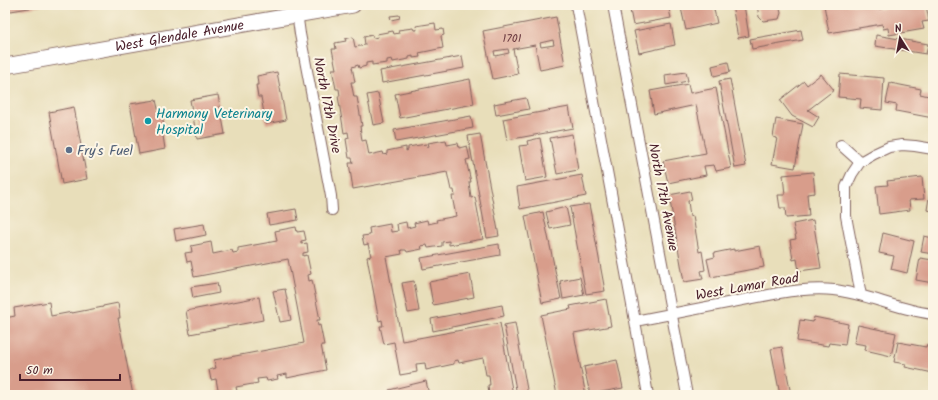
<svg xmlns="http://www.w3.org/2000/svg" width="938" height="400" font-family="Kalam,sans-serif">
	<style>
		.building { fill: #d89d8b; fill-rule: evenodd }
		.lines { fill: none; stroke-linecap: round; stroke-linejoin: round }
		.minor-casing { stroke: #81625d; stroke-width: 12 }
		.secondary-casing { stroke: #81625d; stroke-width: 17 }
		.minor { stroke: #fff; stroke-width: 10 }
		.secondary { stroke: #fff; stroke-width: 15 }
		.culture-dot { fill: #0f9aa8; stroke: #fcf5e5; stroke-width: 1.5 }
		.service-dot { fill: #5c6f8a; stroke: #fcf5e5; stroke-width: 1.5 }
		.labels { text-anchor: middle; stroke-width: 4; stroke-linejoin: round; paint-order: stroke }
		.number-label { font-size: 12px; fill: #6e3e43 }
		.street-label { font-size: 14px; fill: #4a1f2b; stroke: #fcf5e5 }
		.culture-label { font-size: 14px; fill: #0d838f; stroke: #fcf5e5; text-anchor: start }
		.service-label { font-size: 14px; fill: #4e5e75; stroke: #fcf5e5; text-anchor: start }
	</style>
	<rect width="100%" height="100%" fill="#fcf5e5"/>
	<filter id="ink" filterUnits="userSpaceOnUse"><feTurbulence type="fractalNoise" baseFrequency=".025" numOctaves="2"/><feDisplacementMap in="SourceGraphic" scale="8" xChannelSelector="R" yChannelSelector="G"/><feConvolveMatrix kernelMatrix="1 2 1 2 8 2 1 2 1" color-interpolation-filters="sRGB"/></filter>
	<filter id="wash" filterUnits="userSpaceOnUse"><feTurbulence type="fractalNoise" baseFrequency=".012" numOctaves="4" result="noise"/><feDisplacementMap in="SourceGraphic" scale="16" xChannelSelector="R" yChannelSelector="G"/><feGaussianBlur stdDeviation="0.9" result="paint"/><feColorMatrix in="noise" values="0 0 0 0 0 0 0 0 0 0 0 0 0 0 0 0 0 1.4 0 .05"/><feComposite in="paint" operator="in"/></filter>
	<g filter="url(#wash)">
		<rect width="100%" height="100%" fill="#e8deba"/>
		<g id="blocks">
			<!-- building -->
			<path class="building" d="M5 5H41V6L5 12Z
				M629 5H668L671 18 633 25Z
				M675 5H713L717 23 686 30 681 8 676 9Z
				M732 5H744L749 36 738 38Z
				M757 5H779L781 13 779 19 763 21 759 17Z
				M824 5H878L879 9 885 8 884 5H926L929 21 922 22 924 29 889 35 888 28 883 29 882 24 829 33Z
				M399 15 400 18 391 20 390 16Z
				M556 17 565 65 540 70 535 45 513 49 518 74 493 79 483 31ZM553 40 554 45 541 47 540 43ZM508 49 509 53 495 56 494 51Z
				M435 23 436 30 443 29 444 35 441 36 443 48 419 53 420 57 413 58V56L409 57V59L393 62 392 59 387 60V63L372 65V62L366 63V66L359 68 358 65 352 67 355 82H351L354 97H357L362 126H360L362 141 366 140 369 155 383 152 384 155 387 154V151L406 147V151L408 150V147L426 144 427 147 429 146 428 143 446 140 447 145 458 143 459 148 467 146 470 159 466 160 471 182H469L471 198 475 197 483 239 449 245V241L442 242V246L428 248 427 245 421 246 422 249 407 252 406 250H401L402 254 386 257 402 341 500 323 513 395H489L488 385H490L489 375H486L483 358 459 363 458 360 454 361V364L426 370 425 363 416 364 417 372 400 375 394 342 384 344 380 326H383L382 320 379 321 367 257 371 256 368 244 364 245 362 236 370 235 369 228 390 224 391 232 398 231 397 224 406 222 407 228 415 226 414 223 427 220 428 224 437 222 436 220 456 216 452 196H455L454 190H451L447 172 353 189 349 163H353L352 158H349L346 139 349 138 348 132 344 133 338 96H340L339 89H336L332 69H336L332 49H336L335 43 346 41 345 39 353 37 355 47 365 45 364 37 372 35 373 38 378 37 377 34 393 31 394 34 399 33 398 30 413 28 414 30H417L416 26Z
				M671 24 675 45 639 53 634 31Z
				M801 30 803 40 752 49 750 39Z
				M876 35 928 44 926 54 875 46Z
				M462 56 464 68 382 83 380 71Z
				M728 62 730 72 714 76 712 66Z
				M277 72 286 120 266 124 261 97H258L256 85H258L257 76Z
				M686 72 688 81 666 85 665 75Z
				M821 74 834 90 808 110 819 117 813 127 792 116 780 100 804 81 807 85Z
				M840 74 884 78 882 110 860 108 861 99 838 97Z
				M470 79 474 104 400 118 395 94Z
				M730 79 746 166 735 168 719 81Z
				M890 83 921 89 920 94 933 97V118L896 111 897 105 886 103Z
				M688 84 690 93 716 88 731 168 716 171 714 165 704 166 706 175 668 183 663 161 706 153 696 105 654 114 650 91Z
				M378 93 384 123 373 125 367 95Z
				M218 95 225 134 197 139 190 100Z
				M526 98 529 109 496 115 494 104Z
				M156 100 159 113H162L164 128 162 129 165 149 139 154 130 104Z
				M74 107 87 179 62 184 49 112Z
				M569 107 573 128 507 140 503 119Z
				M471 116 473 128 396 142 394 130Z
				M776 119 803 124 795 168 772 164 777 138 773 137Z
				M480 134 499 236 487 238 468 136Z
				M572 134 578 170 557 174 550 138Z
				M540 138 547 177 525 181 519 146 528 145 527 141Z
				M813 172 815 193 807 194 809 216 786 218 785 208H780L778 195H785L783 175Z
				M582 175 586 196 520 209 517 187Z
				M922 177 924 199 909 200 910 210 879 214 876 186 888 185 887 181Z
				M931 185H933V211L927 210Z
				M690 191 692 200 688 201 690 217 693 216 699 252 702 251 705 270 701 271 703 279 684 282 669 195Z
				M589 204 605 291 586 294 570 207Z
				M566 207 570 225 550 229 546 212Z
				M296 209 298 220 269 225 267 214Z
				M543 212 561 299 542 303 525 216Z
				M813 220 821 268 799 271 797 259 793 260 790 240 796 239 793 224Z
				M204 224 206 235 176 241 174 229Z
				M296 227 297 232 304 231 306 240 301 241V244L307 243 308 252 303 253V256L307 255 311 274 308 275 309 281 312 280 320 320H317L318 326 320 325 324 345H321L326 370 287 378V374L277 376 278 379 267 381 266 378 257 379 258 383 236 387 238 395H219L216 379 211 380 209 370 216 368 214 360 304 343 288 259 194 277 191 261 187 262 185 253 192 252 191 246 211 242 213 254 232 250 233 253 238 252V248L277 241 275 231Z
				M883 233 914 241 907 273 891 269 894 256 879 253Z
				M924 236 933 238V254L921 252Z
				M499 244 500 255 423 269 421 258Z
				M760 246 764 267 711 277 707 259 715 257 714 253 734 249V251Z
				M920 258 933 260V283L916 280Z
				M470 274 474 297 433 305 429 282Z
				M580 277 584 295 563 299 560 281Z
				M414 281 419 311 408 313 402 283Z
				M217 283 219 293 193 298 191 287Z
				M285 289 291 320 280 322 273 291Z
				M259 297 263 320 190 334 186 311Z
				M606 299 611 326 574 333 585 391 565 395H557L541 315 571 309 570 306Z
				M49 302 51 316 72 312V313L103 307V306L118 303 120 318H118L133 395H5V318L15 316 14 308Z
				M502 305 504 316 433 331 431 319Z
				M814 317 848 324 845 345 829 343 828 346 797 341 800 320 813 322Z
				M515 323 528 395H517L504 325Z
				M858 325 896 333 891 356 865 350 866 345 854 343Z
				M898 342 926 347 927 344 933 345V373L905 367 906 364 894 362Z
				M782 347 791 395H780L771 349Z
				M617 360 623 388 590 394 584 367Z
				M426 381 429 395H390L389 390Z"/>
		</g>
	</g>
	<g filter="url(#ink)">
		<use href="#blocks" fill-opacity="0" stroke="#81625d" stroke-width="1"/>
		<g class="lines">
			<defs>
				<path id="minor" d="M296 5 300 34 331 196 332 210
					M576 5 635 321 648 395
					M613 5 687 395
					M841 145 860 162
					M861 295 846 216V187L852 174 860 162 874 154 889 147 902 145 915 146 933 149
					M635 321 779 293C797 290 816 288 834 290 861 293 886 304 912 310 919 312 926 313 933 314"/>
				<g id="secondary">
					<path id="s1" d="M5 66 353 5"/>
				</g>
			</defs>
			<!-- minor casing -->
			<use href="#minor" class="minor-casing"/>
			<!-- secondary casing -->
			<use href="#secondary" class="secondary-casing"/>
			<!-- minor -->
			<use href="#minor" class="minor"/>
			<!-- secondary -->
			<use href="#secondary" class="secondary"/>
		</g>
	</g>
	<!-- markers -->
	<circle class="culture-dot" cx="148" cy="121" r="4"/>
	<circle class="service-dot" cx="69" cy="150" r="4"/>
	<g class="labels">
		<!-- number labels -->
		<g class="number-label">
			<text x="512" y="42">1701</text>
		</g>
		<!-- street labels -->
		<g class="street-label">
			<text dy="5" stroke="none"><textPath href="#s1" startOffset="177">West Glendale Avenue</textPath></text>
			<text transform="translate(328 105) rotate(79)" y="5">North 17th Drive</text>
			<text transform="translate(664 197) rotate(79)" y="5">North 17th Avenue</text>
			<text transform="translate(747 286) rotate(-10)" y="5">West Lamar Road</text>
		</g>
		<!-- culture labels -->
		<g class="culture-label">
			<text x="156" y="118">Harmony Veterinary<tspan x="156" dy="16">Hospital</tspan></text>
		</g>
		<!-- service labels -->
		<g class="service-label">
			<text x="77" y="155">Fry's Fuel</text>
		</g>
	</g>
	<!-- margin -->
	<rect width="938" height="400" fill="none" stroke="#fcf5e5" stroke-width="20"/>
	<!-- north arrow -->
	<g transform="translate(900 38) rotate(349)" stroke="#fcf5e5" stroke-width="3" paint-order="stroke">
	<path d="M0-3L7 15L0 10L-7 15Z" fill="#4a1f2b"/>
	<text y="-6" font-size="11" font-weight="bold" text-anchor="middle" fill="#4a1f2b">N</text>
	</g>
	<!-- scale -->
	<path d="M20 374v6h100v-6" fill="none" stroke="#4a1f2b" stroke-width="2"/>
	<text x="26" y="374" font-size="12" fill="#4a1f2b" stroke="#fcf5e5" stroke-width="3" paint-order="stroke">50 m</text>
</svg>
